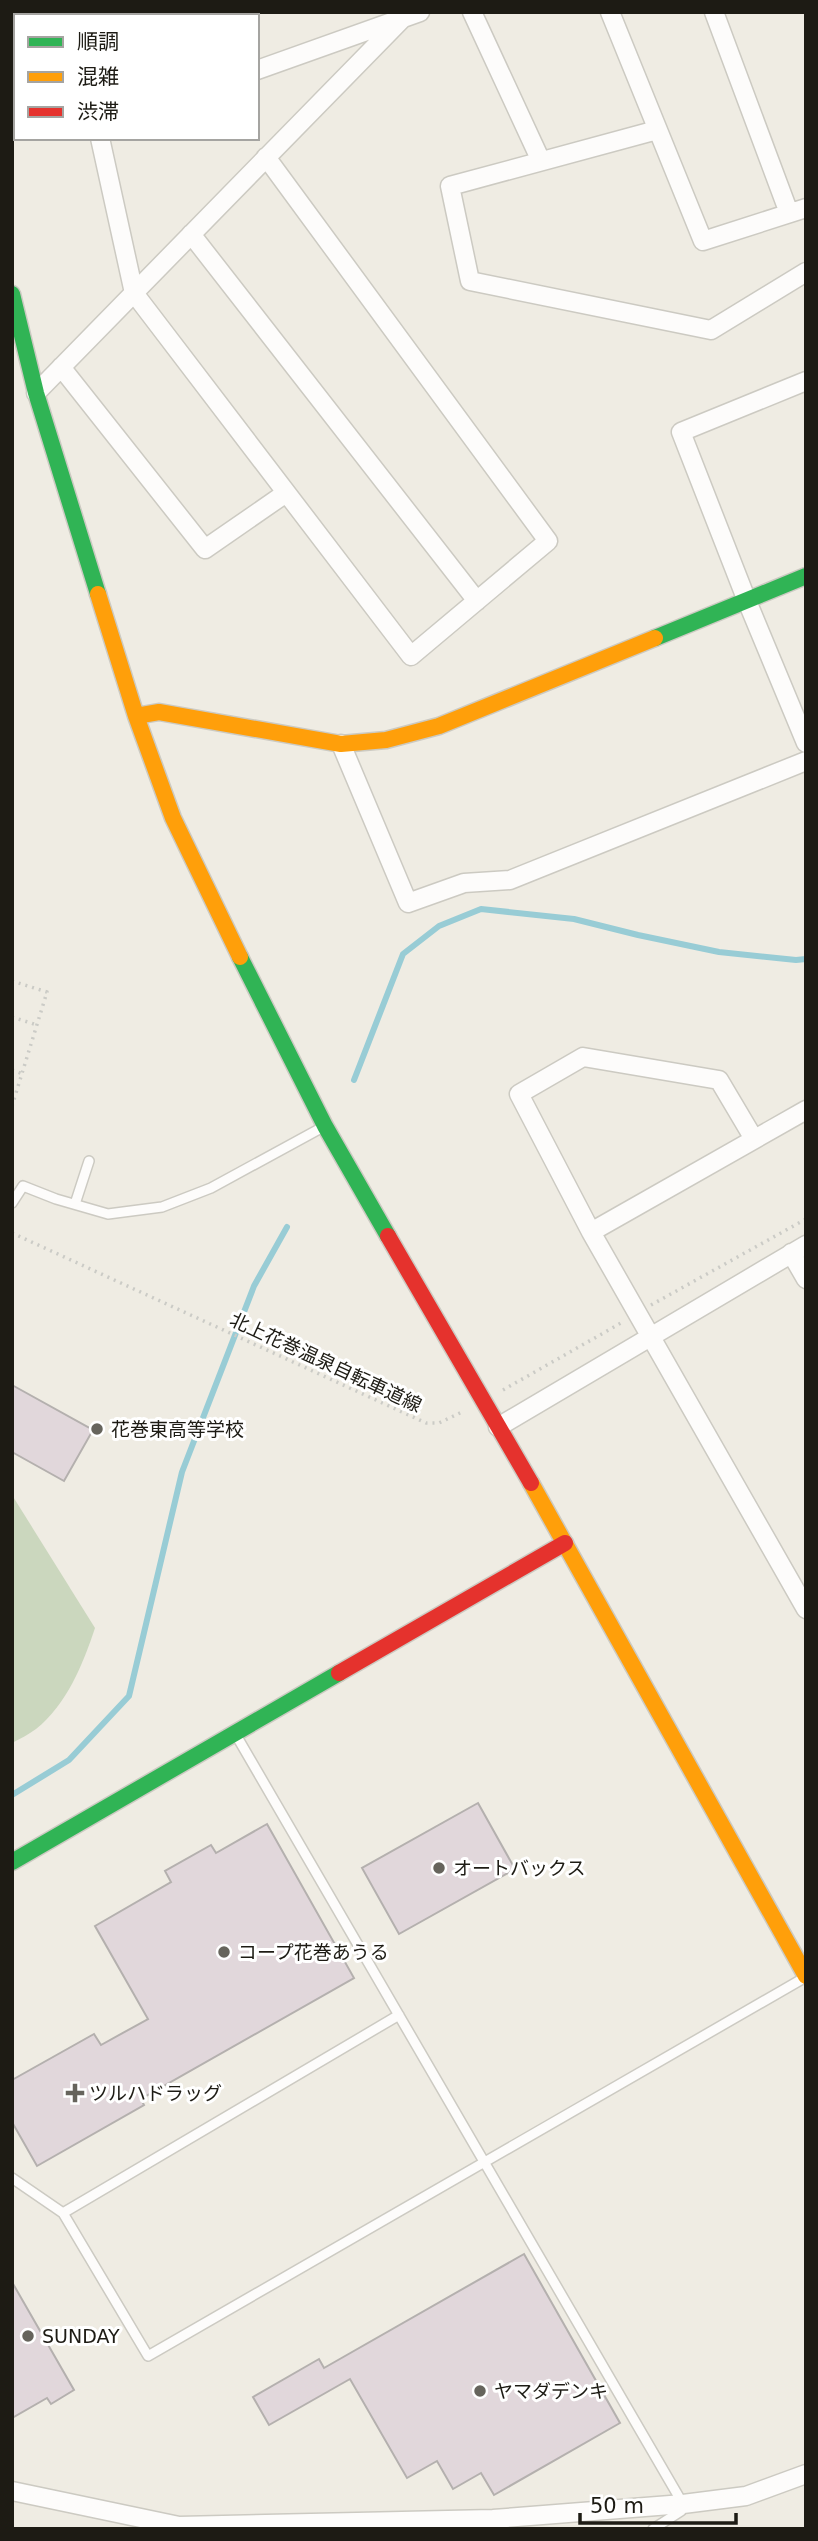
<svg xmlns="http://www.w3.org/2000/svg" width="818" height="2541" font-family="'DejaVu Sans','Noto Sans JP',sans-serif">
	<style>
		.green { fill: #cbd7be }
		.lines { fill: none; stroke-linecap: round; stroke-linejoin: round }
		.stream { stroke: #98ccd5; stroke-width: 6 }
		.building { fill: #e1d7db; stroke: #b4b0ae; stroke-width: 2 }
		.lane-casing { stroke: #cccac2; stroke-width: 12 }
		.street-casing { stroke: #cccac2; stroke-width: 21 }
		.fast-casing { stroke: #cccac2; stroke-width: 19 }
		.slow-casing { stroke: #cccac2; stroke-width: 19 }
		.jam-casing { stroke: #cccac2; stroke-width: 19 }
		.path { stroke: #cbcbc6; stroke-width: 3.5; stroke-dasharray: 2 5; stroke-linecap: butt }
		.lane { stroke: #fdfcfb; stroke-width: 9 }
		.street { stroke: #fdfcfb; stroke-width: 18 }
		.fast { stroke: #30b455; stroke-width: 16 }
		.slow { stroke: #ff9f0a; stroke-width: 16 }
		.jam { stroke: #e5322d; stroke-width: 16 }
		.poi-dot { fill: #66645c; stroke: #fff; stroke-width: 2.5 }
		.labels { text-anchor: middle; stroke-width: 6; stroke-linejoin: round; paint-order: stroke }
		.street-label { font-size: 19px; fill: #1d1b14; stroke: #fff }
		.poi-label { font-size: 19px; fill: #1d1b14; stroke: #fff; text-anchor: start }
	</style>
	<rect width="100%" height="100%" fill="#efece3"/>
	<!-- green -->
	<path class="green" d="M12 1495 95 1628C83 1664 67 1704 36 1729 29 1734 20 1739 12 1743Z"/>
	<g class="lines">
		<!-- stream -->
		<path class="stream" d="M354 1080 403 954 439 926 481 909 574 919 638 935 719 952 796 960 806 959
			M12 1795 69 1760 129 1696 182 1472 254 1286 287 1227"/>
	</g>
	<!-- building -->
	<path class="building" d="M12 1385 93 1430 64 1481 12 1452Z
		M478 1803 515 1869 399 1934 362 1868Z
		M267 1824 354 1978 141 2099 144 2105 37 2166 12 2122V2080L94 2034 101 2045 148 2019 95 1926 171 1882 165 1871 211 1845 216 1853Z
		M524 2254 620 2423 494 2495 481 2473 453 2489 437 2461 407 2478 350 2379 269 2425 253 2397 319 2359 324 2368Z
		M12 2282 74 2390 51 2404 47 2398 12 2418Z"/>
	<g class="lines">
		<defs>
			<path id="lane" d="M12 1203 23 1186 56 1199 108 1214 162 1207 211 1188 323 1127
				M75 1204 89 1161
				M236 1735 683 2504 681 2511 653 2529
				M12 2178 63 2213 399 2015
				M63 2213 148 2356 804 1978"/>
			<path id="street" d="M69 12V16
				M236 12 237 16
				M472 12 541 161
				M610 12 703 241 806 208
				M714 12 789 213
				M89 16 99 12
				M257 70 420 12
				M12 119 16 118
				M657 130 450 186 470 281 711 330 806 272
				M100 138 134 293 411 656 548 541 266 157
				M191 234 477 601
				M61 367 205 549 286 493
				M806 381 681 432 747 601 806 743
				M36 393 402 19
				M341 744 408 903 464 883 510 880 806 761
				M806 1110 591 1232 806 1609
				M591 1232 519 1094 583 1057 719 1080 754 1139
				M791 1253 806 1279
				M498 1427 806 1245
				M12 2491 179 2526 493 2519 683 2504 746 2496 806 2474"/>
			<path id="fast" d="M12 294 36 393 98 594
				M655 638 806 576
				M240 957 325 1126 388 1236
				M12 1862 339 1673"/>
			<path id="slow" d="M98 594 136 716 173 818 240 957
				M136 716 159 712 341 744 386 740 439 726 655 638
				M531 1483 806 1976"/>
			<path id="jam" d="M388 1236 531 1483
				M339 1673 565 1543"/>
		</defs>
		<!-- lane casing -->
		<use href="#lane" class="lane-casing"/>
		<!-- street casing -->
		<use href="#street" class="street-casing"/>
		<!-- fast casing -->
		<use href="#fast" class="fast-casing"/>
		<!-- slow casing -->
		<use href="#slow" class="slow-casing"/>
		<!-- jam casing -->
		<use href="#jam" class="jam-casing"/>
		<!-- path -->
		<path class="path" d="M12 981 47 992 12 1106
			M12 1017 37 1025
			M12 1070 23 1074
			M12 1233 426 1423H439L462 1412
			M651 1305 806 1219
			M503 1390 621 1323"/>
		<!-- lane -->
		<use href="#lane" class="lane"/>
		<!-- street -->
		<use href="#street" class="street"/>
		<!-- fast -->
		<use href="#fast" class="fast"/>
		<!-- slow -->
		<use href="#slow" class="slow"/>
		<!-- jam -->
		<use href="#jam" class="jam"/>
	</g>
	<!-- markers -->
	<g class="poi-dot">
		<circle cx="97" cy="1429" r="7"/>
		<circle cx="439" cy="1868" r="7"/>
		<circle cx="224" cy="1952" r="7"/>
		<path d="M71.5 2082.5h7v7h7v7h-7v7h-7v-7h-7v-7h7z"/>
		<circle cx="28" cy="2336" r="7"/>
		<circle cx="480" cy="2391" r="7"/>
	</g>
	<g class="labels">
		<!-- street labels -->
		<g class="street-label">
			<text transform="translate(326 1362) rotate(25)" y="7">北上花巻温泉自転車道線</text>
		</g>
		<!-- poi labels -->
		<g class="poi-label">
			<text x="111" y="1436">花巻東高等学校</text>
			<text x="453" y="1875">オートバックス</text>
			<text x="238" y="1959">コープ花巻あうる</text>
			<text x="89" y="2100">ツルハドラッグ</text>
			<text x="42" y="2343">SUNDAY</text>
			<text x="494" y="2398">ヤマダデンキ</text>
		</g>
	</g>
	<!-- border -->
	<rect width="818" height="2541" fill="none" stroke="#1d1b14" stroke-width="28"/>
	<!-- legend -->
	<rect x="14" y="14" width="245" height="126" fill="#ffffff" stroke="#a5a4a1" stroke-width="2"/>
	<rect x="28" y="37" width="35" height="10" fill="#30b455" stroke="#a5a4a1" stroke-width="2"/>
	<text x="77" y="49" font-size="21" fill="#1d1b14">順調</text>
	<rect x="28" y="72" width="35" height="10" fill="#ff9f0a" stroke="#a5a4a1" stroke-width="2"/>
	<text x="77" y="84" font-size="21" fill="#1d1b14">混雑</text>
	<rect x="28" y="107" width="35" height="10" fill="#e5322d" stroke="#a5a4a1" stroke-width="2"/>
	<text x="77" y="119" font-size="21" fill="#1d1b14">渋滞</text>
	<!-- scale -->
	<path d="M580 2513v10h156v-10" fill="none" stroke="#1d1b14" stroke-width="3.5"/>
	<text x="590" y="2513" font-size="21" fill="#1d1b14" stroke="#ffffff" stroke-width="5" paint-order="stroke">50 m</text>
</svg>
